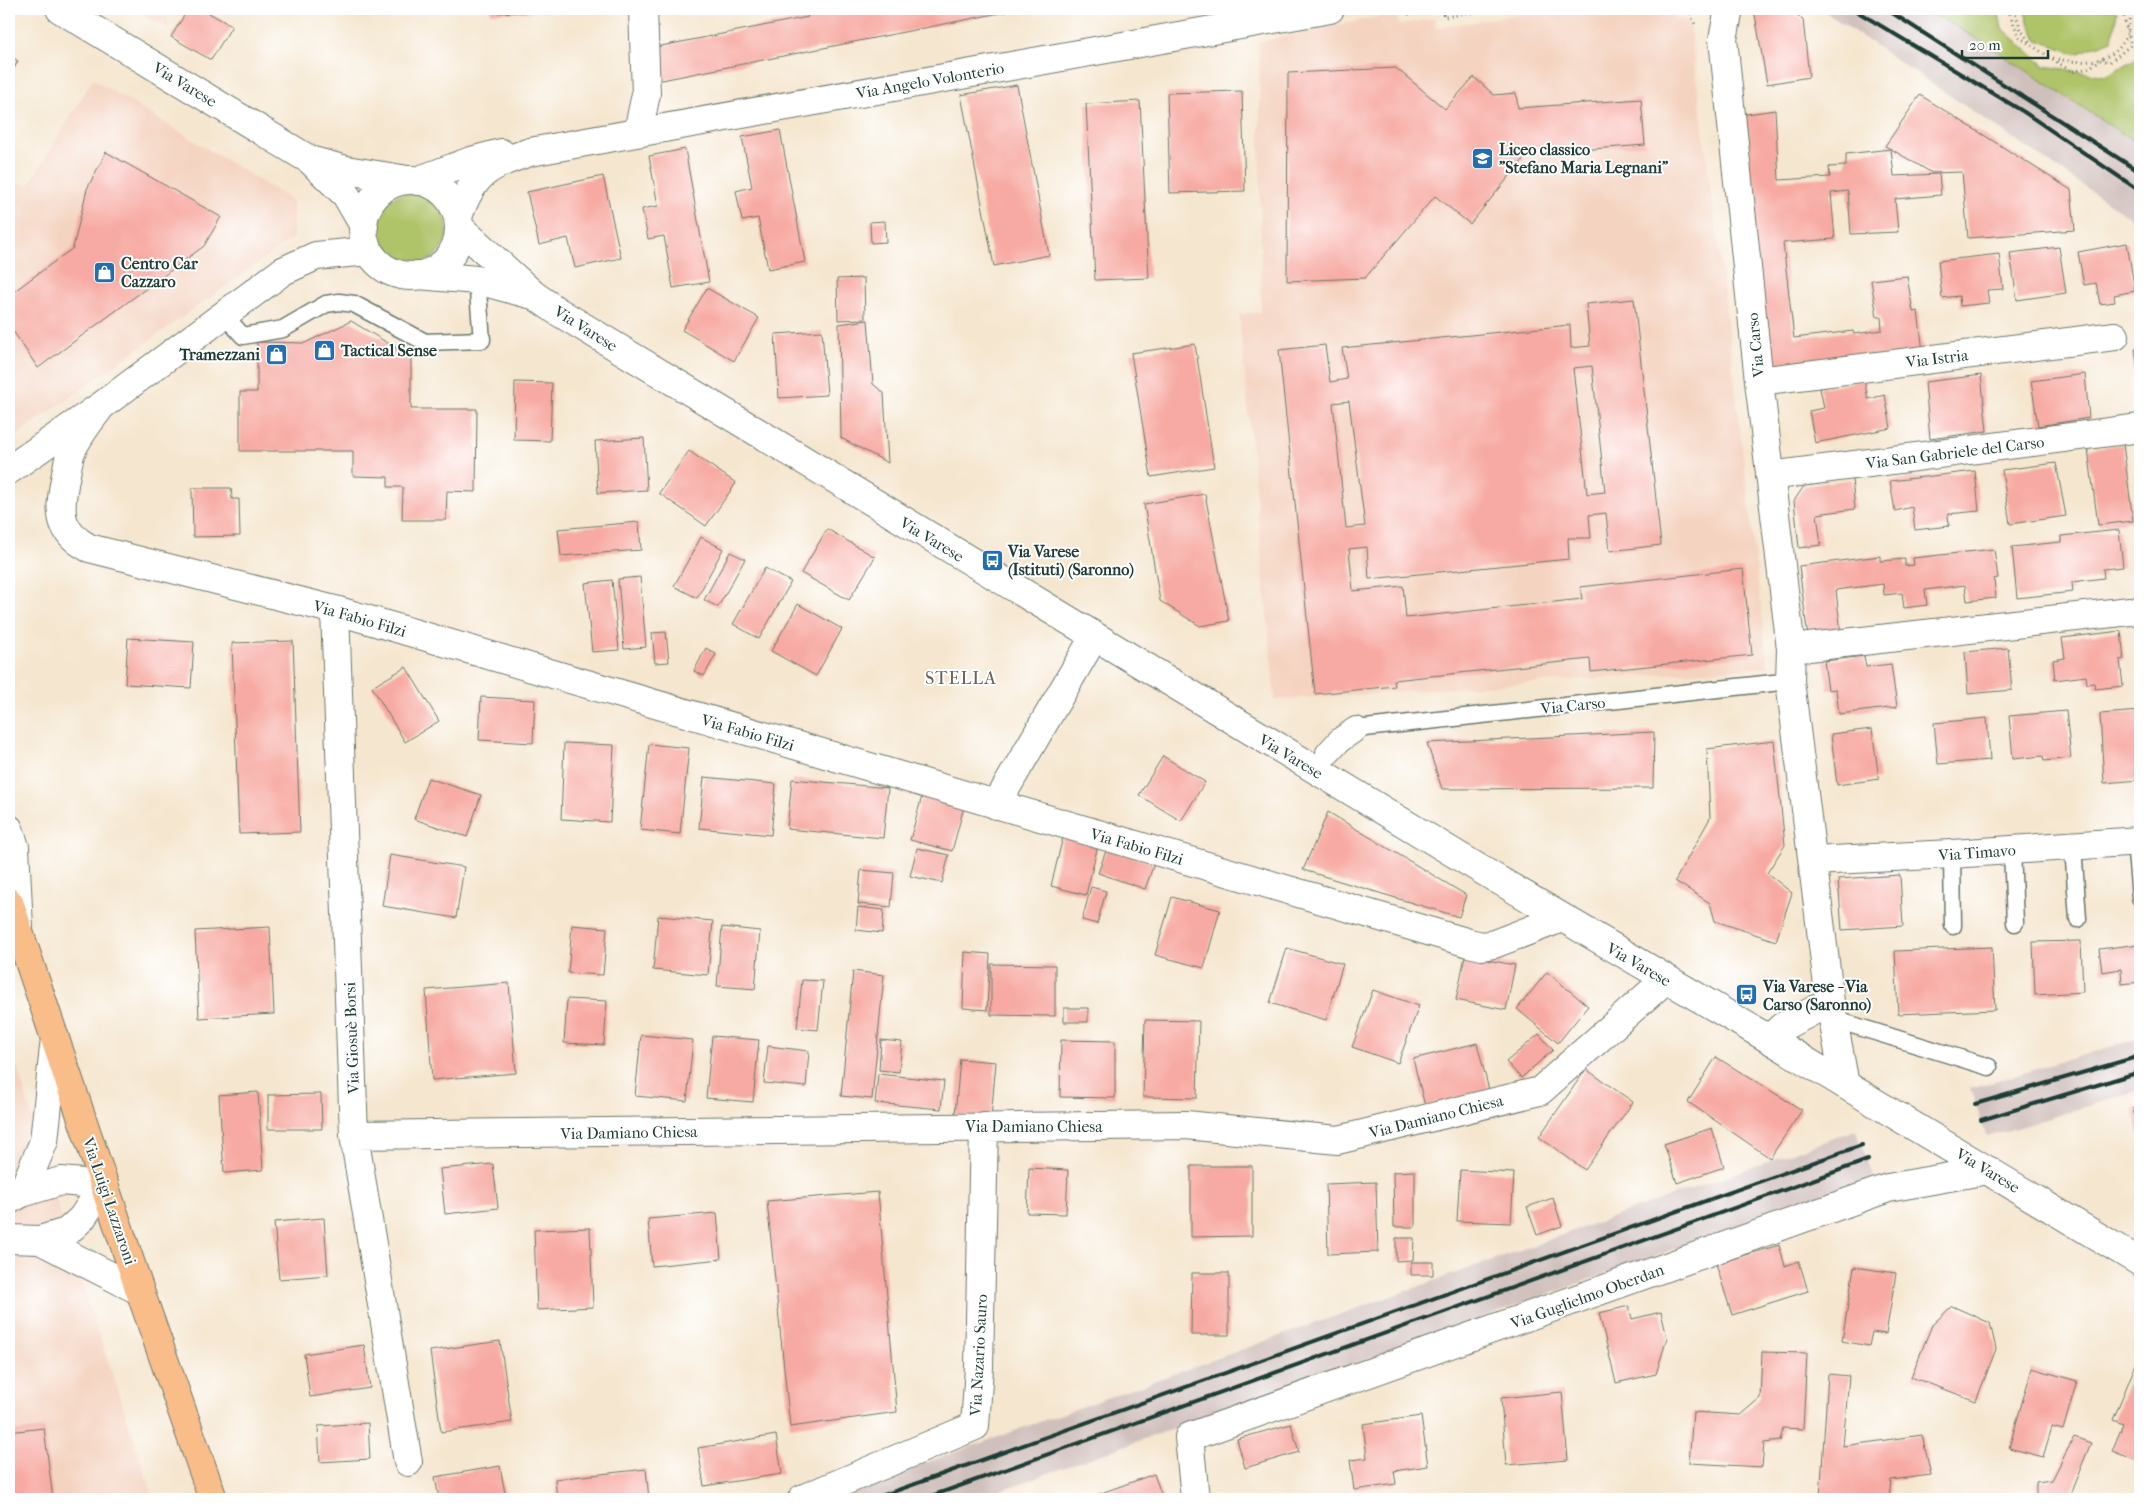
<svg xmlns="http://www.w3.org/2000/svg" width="2149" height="1508" font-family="'IM FELL French Canon',serif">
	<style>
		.built { fill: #f4d3c0 }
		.industrial { fill: #d0c0bc }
		.green { fill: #afc367; stroke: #67804e }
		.building { fill: #f7aaa3; fill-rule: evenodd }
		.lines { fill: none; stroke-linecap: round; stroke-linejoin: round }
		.service-casing { stroke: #6a786a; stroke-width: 19 }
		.pedestrian-casing { stroke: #6a786a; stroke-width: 26 }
		.minor-casing { stroke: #6a786a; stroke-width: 30 }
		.tertiary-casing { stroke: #6a786a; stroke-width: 30 }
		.primary-casing { stroke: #6a786a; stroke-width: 30 }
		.path { stroke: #6a786a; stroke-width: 3; stroke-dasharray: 1 4; stroke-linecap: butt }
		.service { stroke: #fff; stroke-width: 16 }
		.pedestrian { stroke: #fff; stroke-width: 24 }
		.minor { stroke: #fff; stroke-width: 28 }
		.tertiary { stroke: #fff; stroke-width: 28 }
		.primary { stroke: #f9bd89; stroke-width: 28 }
		.rail { stroke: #1f3d34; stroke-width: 4 }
		.labels { text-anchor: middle; stroke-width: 4; stroke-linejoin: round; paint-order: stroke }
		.street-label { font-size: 16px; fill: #1f3d34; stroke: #fff }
		.poi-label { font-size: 16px; font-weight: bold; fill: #1f3d34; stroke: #fff; text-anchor: start }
		.neighbourhood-label { font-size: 18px; letter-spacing: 1px; fill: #6b635b; stroke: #fff }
	</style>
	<rect width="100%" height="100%" fill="#fff"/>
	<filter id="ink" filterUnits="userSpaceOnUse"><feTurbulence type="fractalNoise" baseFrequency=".02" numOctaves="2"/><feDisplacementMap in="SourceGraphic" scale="10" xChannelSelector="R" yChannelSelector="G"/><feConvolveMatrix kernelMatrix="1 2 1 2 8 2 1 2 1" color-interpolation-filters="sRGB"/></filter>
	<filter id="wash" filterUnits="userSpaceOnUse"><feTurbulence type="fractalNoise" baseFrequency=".0096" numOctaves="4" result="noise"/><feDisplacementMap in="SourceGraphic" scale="20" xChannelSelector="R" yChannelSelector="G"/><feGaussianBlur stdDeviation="1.12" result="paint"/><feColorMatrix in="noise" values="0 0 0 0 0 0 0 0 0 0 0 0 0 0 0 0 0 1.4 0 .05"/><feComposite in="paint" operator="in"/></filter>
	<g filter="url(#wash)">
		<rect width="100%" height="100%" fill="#f5e6cf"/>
		<!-- built -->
		<path class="built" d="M134 9H168V29Z
			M1550 9H1650L1689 21 1722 275 1768 667 1275 700 1239 314 1261 312 1259 42 1396 13 1399 25 1435 18 1436 28Z
			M93 79 293 201V238L9 441V179L28 186Z
			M9 1039 75 1263 154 1499H9Z"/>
		<!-- industrial -->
		<path class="industrial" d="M1821 9H1925L1986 44 2140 145V224Z
			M2140 1038V1090L1987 1137 1970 1089Z
			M1856 1130 1874 1178 976 1499H824Z"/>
		<!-- green -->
		<path class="green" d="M1925 9H1998L2002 28 2045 66 2106 76 2140 56V145L1986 44Z
			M2023 9H2114L2117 12 2112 40 2076 54 2037 40Z
			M375 229a36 36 0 1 1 72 0a36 36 0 1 1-72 0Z"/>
		<g id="blocks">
			<!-- building -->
			<path class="building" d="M188 9H202L232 26 211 60 171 37Z
				M490 9H554V11L491 13Z
				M806 9H1015V10L657 81 651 48 808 17Z
				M1754 9H1781L1803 19 1809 77 1767 84Z
				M9 55 18 61 9 77Z
				M1396 68 1445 109 1474 77 1494 95 1516 93 1518 108 1641 99 1645 145 1528 154 1470 224 1435 196 1365 278 1287 281 1288 73Z
				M1017 85 1049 255 994 266 961 95Z
				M1242 91 1245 191 1170 193 1167 93Z
				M1920 95 2071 190 2075 230 1968 238 1962 172 1932 173 1891 149 1894 176 1939 174 1941 195 1895 199 1898 232 1851 234 1848 191 1831 193 1835 239 1783 243 1794 338 1853 331 1854 334 1882 330 1881 317H1877L1871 280 1907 276 1913 312 1918 311 1923 352 1770 371 1740 115 1775 110 1779 180 1830 177 1829 167 1846 166V154L1891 149 1885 146Z
				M1140 101 1149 278 1095 280 1086 104Z
				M780 130 805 262 768 269 758 218 742 221 736 191 752 187 742 137Z
				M685 149 709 282 673 288 664 236 648 239 642 209 658 206 649 156Z
				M106 152 221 217 204 246 38 368 9 325V295L73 248 87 189Z
				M603 176 621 258 575 268 568 238 539 245 527 192Z
				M885 221 886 242 871 243 870 222Z
				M2127 243 2135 291 2114 295 2115 302 2100 304 2096 283 2084 285 2078 252Z
				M2059 247 2066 293 2017 300 2010 253Z
				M1999 254 2003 289 1987 290 1989 303 1960 306 1959 296 1942 298 1938 261Z
				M864 278 865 319 838 320 837 279Z
				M2140 279V302L2139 303 2135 280Z
				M707 288 759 318 734 361 682 330Z
				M1634 299 1661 545 1610 551 1606 513 1589 515 1591 538H1568L1569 559 1369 579 1367 547 1349 549 1353 591 1403 586 1406 618 1582 599 1580 587 1743 569 1752 655 1591 672 1590 659 1394 680 1395 686 1315 694 1279 350 1325 345 1330 382 1347 379 1342 348 1570 325 1571 348 1590 346 1586 304ZM1592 366 1605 492 1587 494 1573 368ZM1349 401 1365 526 1346 528 1333 403Z
				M868 320 873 384 884 393 888 463 841 438 839 324Z
				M351 321 411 357V409H477L476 492 447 491 446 520H402L403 487H388V477L353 476V451H240V392H257V342L305 343Z
				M822 331 827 395 779 398 775 334Z
				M1195 344 1214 467 1151 477 1131 353Z
				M2140 348V381H2139L2135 349Z
				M2085 374 2089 418 2038 426 2031 381Z
				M1981 375 1987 431 1930 439 1925 382Z
				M1864 380 1868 399 1885 395 1891 428 1815 443 1809 411 1824 408 1820 388Z
				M515 382 552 383 550 441 514 440Z
				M644 438 647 490 598 493 595 441Z
				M2123 444 2133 521 2098 525 2088 449Z
				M689 451 736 483 706 526 659 493Z
				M2056 463 2066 516 2010 524 2002 470Z
				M1975 471 1979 511 1948 514 1949 526 1915 530 1912 507 1895 511 1890 481Z
				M1852 479 1855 509 1817 514 1821 545 1799 548 1794 501 1804 486Z
				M192 488H231L232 499H239L240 536 193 537Z
				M1205 494 1229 621 1200 626 1160 601 1144 504Z
				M639 522 641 550 561 556 558 529Z
				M827 529 875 557 849 600 801 573Z
				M2119 530 2123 567 2103 569 2104 578 2072 582 2073 592 2017 598 2012 547 2061 542V536Z
				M701 537 723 549 697 598 674 586Z
				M1994 549 1998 578 1994 579 1996 598 1967 601 1965 585 1925 590 1927 605 1904 608 1902 593 1884 595 1883 584 1836 590 1841 634 1808 638 1799 566 1880 556V561L1905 559V566L1914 565 1913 558Z
				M730 552 745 559 718 607 704 600Z
				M765 568 791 582 759 639 733 624Z
				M640 577 646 647 624 649 618 579Z
				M612 580 619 650 592 652 585 583Z
				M798 604 842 629 816 676 771 651Z
				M2121 631 2124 659 2120 660 2123 686 2095 689 2094 683 2087 684 2086 676 2055 680 2053 660 2065 658 2062 638Z
				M666 632 669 662 655 663 652 633Z
				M128 638 194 642 191 688 125 684Z
				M293 641 300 832 239 834 232 643Z
				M706 648 716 654 704 676 694 671Z
				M2008 648 2012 690 1968 694 1965 652Z
				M1864 656 1866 667 1891 664 1897 707 1839 714 1836 689 1828 690 1824 661Z
				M406 667 439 721 405 742 372 687Z
				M481 697 535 700 533 743 479 740Z
				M2066 711 2071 758 2044 761 2043 756 2013 759 2009 716Z
				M2140 711V780L2104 783 2100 714Z
				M1987 718 1990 760 1938 764 1934 723Z
				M1872 729 1879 779 1837 785 1831 734Z
				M1654 732 1653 788 1442 789 1427 743Z
				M1774 741 1785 845 1767 873 1792 893 1776 941 1715 921 1710 903 1675 881 1710 818 1707 749Z
				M564 743 614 745 610 822 561 819Z
				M649 744 689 748 680 834 640 830Z
				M1163 756 1205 782 1181 821 1139 795Z
				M704 777 776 784 771 835 699 828Z
				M428 778 481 795 467 837 414 819Z
				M792 779 888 788 883 838 787 829Z
				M922 796 964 807 952 851 910 840Z
				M1328 812 1466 895 1459 917 1303 870Z
				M1063 837 1098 845 1086 895 1051 886Z
				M917 848 949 855 942 883 910 876Z
				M1107 848 1154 864 1145 889 1098 873Z
				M390 855 464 867 456 918 382 906Z
				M861 870 894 873 891 907 858 904Z
				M1900 875 1903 926 1842 930 1838 879Z
				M1091 887 1106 891 1097 924 1082 920Z
				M1172 897 1220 910 1204 968 1155 955Z
				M858 907 884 910 882 933 856 930Z
				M658 916 713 921 708 975 653 970Z
				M572 925 607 928 603 975 568 973Z
				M270 927 274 1014 199 1018 195 931Z
				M722 927 760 931 755 989 717 986Z
				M2081 941 2083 992 2035 995 2033 942Z
				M2140 944V982L2122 984 2121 969 2102 972 2099 949Z
				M1992 947 1995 1010 1898 1014 1895 951Z
				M1287 948 1343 964 1326 1020 1270 1003Z
				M965 952 990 954 987 1010 963 1008Z
				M1465 956 1515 965 1506 1010 1456 1000Z
				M991 964 1055 965V1016L991 1015Z
				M853 971 884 975 872 1099 841 1096Z
				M1547 972 1588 1006 1558 1043 1517 1009Z
				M802 980 823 981 818 1030 797 1028Z
				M509 983 516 1073 432 1080 426 990Z
				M1373 990 1419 1006 1398 1063 1352 1047Z
				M567 999 607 1001 604 1045 564 1043Z
				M1064 1008H1088V1022H1064Z
				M1145 1020 1199 1021 1197 1098 1143 1097Z
				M1539 1034 1553 1050 1521 1078 1506 1062Z
				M641 1035 693 1040 687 1101 635 1096Z
				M712 1036 759 1040 753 1102 706 1098Z
				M881 1040 902 1042 899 1072 879 1070Z
				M1061 1040 1115 1041V1098L1060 1097Z
				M1477 1043 1489 1090 1425 1106 1413 1059Z
				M768 1046 809 1051 806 1087 764 1083Z
				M1716 1057 1802 1110 1770 1158 1688 1102Z
				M960 1059 996 1062 991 1118 955 1115Z
				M1586 1069 1633 1102 1585 1170 1539 1137Z
				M878 1074 944 1081 941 1109 875 1103Z
				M258 1092 263 1170 224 1173 219 1095Z
				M321 1094 322 1129H268V1095Z
				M2140 1107V1136L2133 1109Z
				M1712 1128 1724 1167 1677 1183 1664 1144Z
				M493 1164 498 1208 445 1214 440 1169Z
				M1191 1166H1252V1236L1191 1237Z
				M1029 1168 1068 1170 1066 1214 1027 1213Z
				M1460 1170 1514 1173 1511 1223 1457 1221Z
				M1415 1171V1227H1394L1393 1172Z
				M1376 1182 1378 1252 1328 1254 1326 1184Z
				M878 1192 897 1412 790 1427 767 1201Z
				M1553 1198 1562 1226 1537 1235 1527 1207Z
				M717 1213 721 1259 652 1266 648 1219Z
				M324 1218 328 1275 279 1279 274 1222Z
				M590 1228 593 1307 537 1310 534 1230Z
				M1396 1238H1414L1413 1260 1396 1261Z
				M1779 1245 1785 1266 1799 1261 1808 1291 1732 1315 1716 1264Z
				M1411 1262H1433V1275H1411Z
				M1854 1267 1896 1273 1886 1334 1872 1332 1869 1346 1842 1341Z
				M1192 1273H1229V1335H1191Z
				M1629 1306 1632 1319 1661 1312 1667 1338 1656 1374 1616 1383 1599 1313Z
				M1952 1306 1990 1323 1996 1349 1976 1401 1911 1377 1932 1325Z
				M500 1341 512 1422 441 1432 430 1351Z
				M364 1345 370 1388 310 1397 304 1354Z
				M1762 1352 1807 1353 1803 1429 1783 1428 1780 1441 1764 1443 1762 1467 1689 1463 1693 1412 1740 1415 1760 1398Z
				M2138 1359 2140 1360V1462L2112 1451 2123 1424 2113 1420Z
				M2032 1368 2077 1381 2063 1430 2052 1427 2043 1457 2009 1448Z
				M1828 1374 1849 1376 1843 1446 1922 1435 1931 1475 1891 1480 1889 1499H1820Z
				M1562 1392 1568 1460 1506 1465 1501 1398Z
				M1421 1416 1428 1466 1394 1471 1396 1484 1354 1490 1350 1460 1367 1458 1363 1424Z
				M368 1423 370 1459 320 1462 318 1426Z
				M1291 1424 1299 1452 1245 1468 1237 1439Z
				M44 1428 53 1499H9V1432Z
				M776 1435 782 1474 704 1486 698 1448Z
				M2074 1437 2091 1443 2068 1499H2036V1482L2052 1480Z
				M500 1466 506 1499H439L435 1477Z
				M646 1469 649 1499H557L555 1479Z
				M1154 1474 1163 1499H1085Z"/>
		</g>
	</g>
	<g filter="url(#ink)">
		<use href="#blocks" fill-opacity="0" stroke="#6a786a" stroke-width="1"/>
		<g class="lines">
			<defs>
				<path id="service" d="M224 315 243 336 283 329 326 304 339 302 354 304 425 342 482 340 477 280
					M1356 729 1790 681
					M2135 841 2140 898
					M2073 846 2078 919
					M2012 850 2015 923
					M1952 854 1953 926
					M1833 1019 1989 1067"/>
				<path id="pedestrian" d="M1328 753 1340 740 1356 729"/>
				<path id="minor" d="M1729 9 1723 39 1759 381 1791 649 1790 681 1830 1002 1845 1085
					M638 132 646 94 643 9
					M459 227 534 295 557 311 1485 872 1769 1039 2140 1262
					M418 275 477 280 529 294
					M1759 381 2115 336
					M101 406C91 420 78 435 71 452 68 460 67 470 65 479 59 511 57 531 89 548L335 610 1469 943 1482 946 1494 944 1562 918
					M9 470 101 406 283 271 316 256 369 251
					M1770 476 2140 428
					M335 610 354 1135 408 1462
					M1791 649 2130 611
					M996 805 1094 637
					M9 829 15 847 19 928
					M1813 861 1952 854 2140 841
					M1769 1039 1782 1027 1830 1002
					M354 1135 1186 1125 1338 1140 1540 1091 1666 979
					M22 1193 61 1181 104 1185 82 1218 67 1232 40 1240
					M9 1200 22 1193 44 1141 55 1038
					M9 1239 40 1240 140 1291
					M802 1499 975 1426 979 1367 984 1127
					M1195 1499 1189 1437 1888 1188 1988 1170"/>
				<path id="tertiary" d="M60 9 310 160 346 195 364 226
					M313 161 346 170 408 180
					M363 228a48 48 0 1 1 96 0a48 48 0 1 1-96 0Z
					M417 181 471 161 501 153
					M458 217C473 173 488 166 530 152L1330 9"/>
				<path id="primary" d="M9 902 140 1291 213 1499"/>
			</defs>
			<!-- service casing -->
			<use href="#service" class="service-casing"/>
			<!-- pedestrian casing -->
			<use href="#pedestrian" class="pedestrian-casing"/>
			<!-- minor casing -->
			<use href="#minor" class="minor-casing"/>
			<!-- tertiary casing -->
			<use href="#tertiary" class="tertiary-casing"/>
			<!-- primary casing -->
			<use href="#primary" class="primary-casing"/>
			<!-- path -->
			<path class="path" d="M1407 9 1409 14 1437 9
				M1442 9 1444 17 1495 9
				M1683 9 1689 10 1696 27
				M2008 9 2019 37 2072 72 2089 68 2100 60 2110 62 2131 45 2122 9
				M2014 9 2021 30 2031 44
				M2053 58C2093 68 2134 59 2129 9"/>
			<!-- service -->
			<use href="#service" class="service"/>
			<!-- pedestrian -->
			<use href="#pedestrian" class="pedestrian"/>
			<!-- minor -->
			<use href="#minor" class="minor"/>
			<!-- tertiary -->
			<use href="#tertiary" class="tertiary"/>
			<!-- primary -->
			<use href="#primary" class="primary"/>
			<!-- rail -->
			<path class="rail" d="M1853 9 2024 112 2140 191
				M1886 9 2140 172
				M1975 1104 2140 1056
				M1981 1120 2140 1072
				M873 1499 1862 1145
				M923 1499 1868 1160"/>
		</g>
	</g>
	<!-- icons -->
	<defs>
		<symbol id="school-square" viewBox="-11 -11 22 22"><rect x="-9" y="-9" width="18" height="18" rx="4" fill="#1f6fb2" stroke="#fff"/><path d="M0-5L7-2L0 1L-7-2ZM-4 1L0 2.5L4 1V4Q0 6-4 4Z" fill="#fff"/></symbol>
		<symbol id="shop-square" viewBox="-11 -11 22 22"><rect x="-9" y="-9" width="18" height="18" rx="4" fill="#1f6fb2" stroke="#fff"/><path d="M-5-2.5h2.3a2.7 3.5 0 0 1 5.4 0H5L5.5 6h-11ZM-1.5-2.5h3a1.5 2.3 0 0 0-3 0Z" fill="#fff"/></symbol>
		<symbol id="bus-square" viewBox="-11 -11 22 22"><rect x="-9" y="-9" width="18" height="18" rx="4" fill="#1f6fb2" stroke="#fff"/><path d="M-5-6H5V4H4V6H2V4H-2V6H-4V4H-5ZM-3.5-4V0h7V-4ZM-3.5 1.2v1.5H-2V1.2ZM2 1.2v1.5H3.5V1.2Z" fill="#fff"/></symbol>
	</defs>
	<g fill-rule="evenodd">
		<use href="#school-square" x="1470" y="146" width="25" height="25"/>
		<use href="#shop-square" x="92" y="260" width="25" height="25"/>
		<use href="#shop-square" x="312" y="338" width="25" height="25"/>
		<use href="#shop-square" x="264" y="342" width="25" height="25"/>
		<use href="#bus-square" x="980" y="548" width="25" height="25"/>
		<use href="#bus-square" x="1734" y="982" width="25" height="25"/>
	</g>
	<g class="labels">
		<!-- street labels -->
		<g class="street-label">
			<text transform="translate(930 80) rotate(-10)" y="6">Via Angelo Volonterio</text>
			<text transform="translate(185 84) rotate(31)" y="6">Via Varese</text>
			<text transform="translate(586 328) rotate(32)" y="6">Via Varese</text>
			<text transform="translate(1755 345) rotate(-96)" y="6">Via Carso</text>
			<text transform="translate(1937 358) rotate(-7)" y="6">Via Istria</text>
			<text transform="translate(1955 452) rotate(-7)" y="6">Via San Gabriele del Carso</text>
			<text transform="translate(932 539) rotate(31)" y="6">Via Varese</text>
			<text transform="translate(360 618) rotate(16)" y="6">Via Fabio Filzi</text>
			<text transform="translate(1573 705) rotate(-6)" y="6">Via Carso</text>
			<text transform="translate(748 732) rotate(16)" y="6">Via Fabio Filzi</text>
			<text transform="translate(1291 756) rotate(31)" y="6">Via Varese</text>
			<text transform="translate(1137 846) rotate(16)" y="6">Via Fabio Filzi</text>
			<text transform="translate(1977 852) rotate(-4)" y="6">Via Timavo</text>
			<text transform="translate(1639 964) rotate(30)" y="6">Via Varese</text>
			<text transform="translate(351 1038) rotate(-92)" y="6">Via Giosuè Borsi</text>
			<text transform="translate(1436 1116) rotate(-14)" y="6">Via Damiano Chiesa</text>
			<text x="1034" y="1132">Via Damiano Chiesa</text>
			<text transform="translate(629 1132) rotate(-1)" y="6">Via Damiano Chiesa</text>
			<text transform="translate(1988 1170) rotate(31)" y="6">Via Varese</text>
			<text transform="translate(110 1201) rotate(71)" y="6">Via Luigi Lazzaroni</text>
			<text transform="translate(1587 1296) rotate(-20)" y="6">Via Guglielmo Oberdan</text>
			<text transform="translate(978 1355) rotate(-87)" y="6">Via Nazario Sauro</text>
		</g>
		<!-- poi labels -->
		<g class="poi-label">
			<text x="1499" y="155">Liceo classico<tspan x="1499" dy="18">"Stefano Maria Legnani"</tspan></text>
			<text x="121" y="269">Centro Car<tspan x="121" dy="18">Cazzaro</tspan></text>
			<text x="341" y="356">Tactical Sense</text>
			<text x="260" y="360" text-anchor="end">Tramezzani</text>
			<text x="1008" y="557">Via Varese<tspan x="1008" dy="18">(Istituti) (Saronno)</tspan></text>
			<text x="1763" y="992">Via Varese - Via<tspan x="1763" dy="18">Carso (Saronno)</tspan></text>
		</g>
		<!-- neighbourhood labels -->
		<g class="neighbourhood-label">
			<text x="961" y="684">STELLA</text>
		</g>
	</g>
	<!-- margin -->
	<rect width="2149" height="1508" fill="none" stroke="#fff" stroke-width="30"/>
	<!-- scale -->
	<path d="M1962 50v8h86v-8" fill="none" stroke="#1f3d34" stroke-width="2.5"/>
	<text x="1969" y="50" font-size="15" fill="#1f3d34" stroke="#ffffff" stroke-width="4" paint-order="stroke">20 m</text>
</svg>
